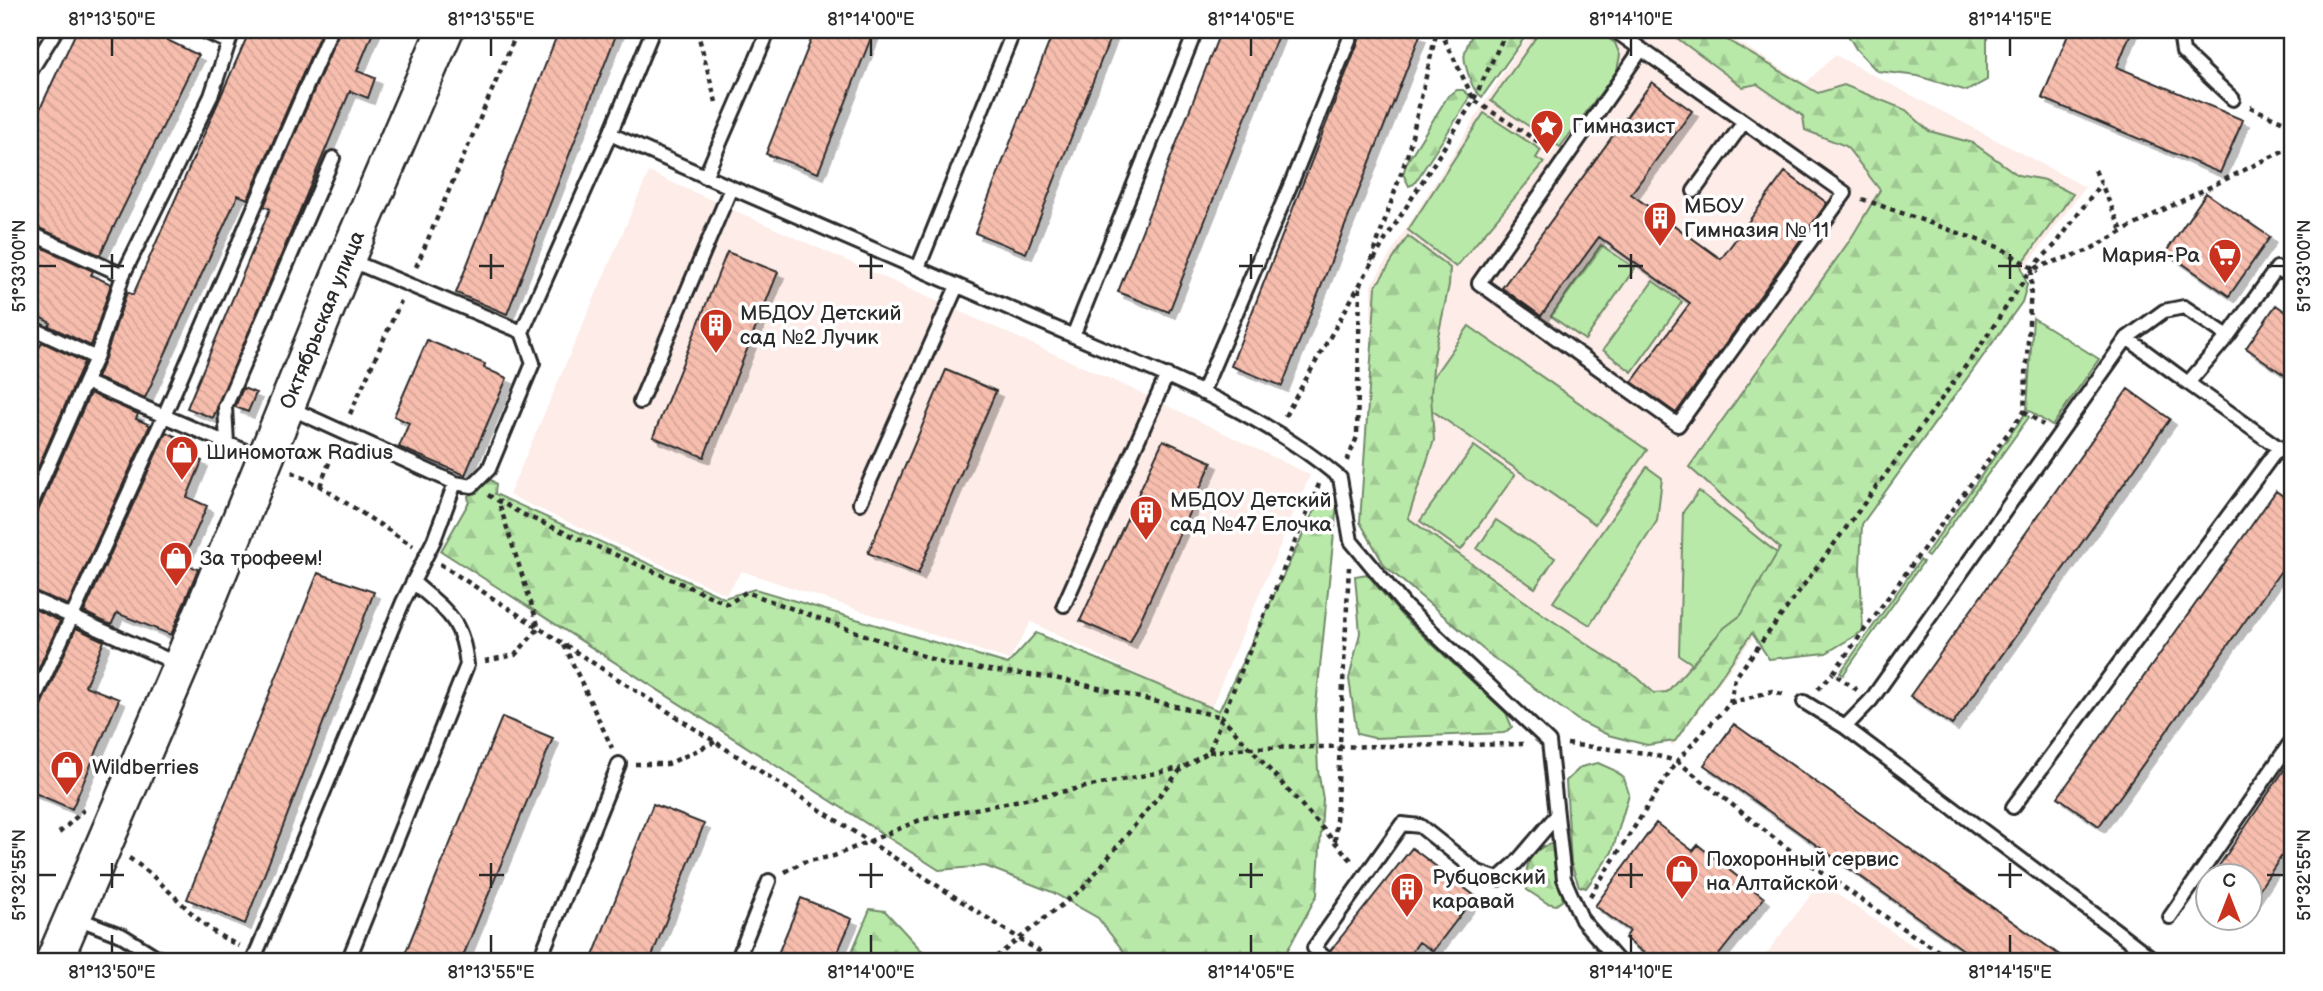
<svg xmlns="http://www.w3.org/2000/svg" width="2323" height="991" font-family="'Balsamiq Sans',sans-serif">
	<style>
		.built { fill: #fdece7 }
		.grass { fill: #b9e9a9; stroke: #728a6a; stroke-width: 2 }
		.forest { fill: url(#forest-firs); stroke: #728a6a; stroke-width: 2 }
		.building { fill: url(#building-back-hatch); stroke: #2b2b2b; stroke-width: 2; filter: url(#shadow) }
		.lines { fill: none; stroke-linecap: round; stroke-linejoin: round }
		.lane-casing { stroke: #2b2b2b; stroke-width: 18 }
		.secondary-casing { stroke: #2b2b2b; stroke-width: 40 }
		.path { stroke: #2b2b2b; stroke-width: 4.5; stroke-dasharray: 5 5; stroke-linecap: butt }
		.lane { stroke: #fff; stroke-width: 12 }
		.secondary { stroke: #fff; stroke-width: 35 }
		.ticks { fill: none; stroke: #2b2b2b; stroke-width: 2.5 }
		.labels { text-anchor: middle; stroke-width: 7; stroke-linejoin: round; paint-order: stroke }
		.poi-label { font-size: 21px; fill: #2b2b2b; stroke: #fff; text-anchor: start }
		.street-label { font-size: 21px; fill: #2b2b2b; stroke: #fff }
		.neatline { fill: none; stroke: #2b2b2b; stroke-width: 2.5 }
		.ticks-label { font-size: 18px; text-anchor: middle; fill: #2b2b2b }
	</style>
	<defs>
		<pattern id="forest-firs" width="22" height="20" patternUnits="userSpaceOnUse" patternTransform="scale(1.75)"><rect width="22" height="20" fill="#b9e9a9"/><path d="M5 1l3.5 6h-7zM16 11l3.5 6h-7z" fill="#9fc892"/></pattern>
		<pattern id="building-back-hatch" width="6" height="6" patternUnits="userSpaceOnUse" patternTransform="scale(1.75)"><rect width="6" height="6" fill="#f7beae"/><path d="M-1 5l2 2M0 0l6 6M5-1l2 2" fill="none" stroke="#d4a396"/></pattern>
		<filter id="shadow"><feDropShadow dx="6" dy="6" stdDeviation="0" flood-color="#0004"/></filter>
	</defs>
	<rect width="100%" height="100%" fill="#fff"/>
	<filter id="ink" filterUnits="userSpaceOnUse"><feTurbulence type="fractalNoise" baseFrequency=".0143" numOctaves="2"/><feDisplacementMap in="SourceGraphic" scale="14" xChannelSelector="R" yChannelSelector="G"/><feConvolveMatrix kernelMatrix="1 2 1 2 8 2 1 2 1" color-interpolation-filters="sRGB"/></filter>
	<g filter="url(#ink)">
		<!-- built -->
		<path class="built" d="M1533 30H1718L1806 83 1835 55 2085 187 1673 746 1373 536 1371 285 1515 54Z
			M649 172 1139 392 1310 475 1210 710 1031 622 1009 660 742 571 726 594 509 495Z
			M1820 883 1936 961H1761Z"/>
		<!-- grass -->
		<path class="grass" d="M1541 30H1596L1615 43 1620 55 1617 71 1560 147 1491 101Z
			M1484 113 1541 150 1536 158 1544 163 1456 267 1408 230Z
			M1601 245 1635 268 1585 340 1551 316Z
			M1653 281 1682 302 1632 372 1603 350Z
			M2033 318 2099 359 2052 426 2027 409Z
			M1469 326 1647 450 1595 524 1417 400Z
			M2025 414 2029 417 1928 557 1925 555Z
			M1474 446 1515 475 1461 550 1420 521Z
			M1647 467 1662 478 1657 521 1590 625 1553 602Z
			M1699 491 1787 561 1702 670 1679 655 1683 512Z
			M1496 520 1555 558 1535 588 1477 549Z
			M1920 560 1923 562 1843 675 1840 673Z"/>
		<!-- forest -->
		<path class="forest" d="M1474 30H1530L1482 97C1475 91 1473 88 1470 79 1461 54 1463 54 1474 30Z
			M1666 30H1710L1818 93 1844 85 1906 110 1929 131 1973 143 2018 175 2045 180 2073 194 2021 265 2027 285 2022 302 1862 524 1860 567 1863 631 1826 653 1769 659 1752 633 1675 741 1647 745 1608 735 1579 721 1491 656 1385 566 1360 522 1376 286 1408 236 1450 268 1449 285 1434 355 1431 395 1434 440 1408 518 1544 615 1638 678 1654 693 1667 692 1724 628 1741 615 1780 548 1689 467 1850 240 1880 190 1846 146 1805 130 1803 116 1757 84 1743 87Z
			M1845 30H1987V80L1967 91 1918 76 1877 71 1856 49Z
			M1457 90H1463L1469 95 1468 101 1414 184 1409 186 1403 174 1407 162 1448 96Z
			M490 479 496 484 495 494 724 598 755 589 1008 664 1036 633 1219 711 1323 492 1338 495 1315 715 1318 770 1323 799 1317 895 1285 955 1288 961H1131L1098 918 1052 892 985 866 939 870 441 551 469 502 468 496Z
			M1367 574 1402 616 1506 713 1512 727 1504 733 1374 738 1357 734 1349 679 1360 633 1355 576Z
			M1598 763 1614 770 1624 778 1629 794 1612 852 1586 888 1579 886 1571 863 1566 781 1581 767Z
			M1553 843 1563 900 1556 905 1547 903 1527 890C1524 866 1528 850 1553 843Z
			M870 909 885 911 920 949 938 961H848Z"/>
		<!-- building -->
		<path class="building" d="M77 30H147L198 55 100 255 30 224V130Z
			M250 30H322L248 199 238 195 145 398 97 378 104 361 127 292 133 295Z
			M340 30H374L357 71 375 78 368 98 350 91 213 418 187 408 270 209 264 206Z
			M559 30H618L507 314 456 293Z
			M815 30H874L818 173 766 154Z
			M1054 30H1113L1026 253 975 233Z
			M1221 30H1280L1169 312 1118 292Z
			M1363 30H1406L1420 35 1282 386 1231 366Z
			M2070 30H2132L2117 67 2243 120 2220 173 2042 98Z
			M1652 82 1692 111 1631 194 1721 259 1785 172 1827 203 1676 413 1632 382 1690 303 1599 237 1541 316 1502 288Z
			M2206 193 2270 237 2229 296 2166 252Z
			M30 242 93 271 91 275 111 284 91 346 49 326 51 323 30 312Z
			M727 252 778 272 704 457 653 437Z
			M2276 305 2293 317V381L2246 348Z
			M427 340 485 364 484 368 507 378 465 475 399 447 409 423 394 416Z
			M42 342 84 362 30 486V366Z
			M946 370 996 391 918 574 868 553Z
			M243 388 256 393 248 412 235 407Z
			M2128 389 2170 419 1952 725 1910 696Z
			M90 393 138 414 136 419 150 425 68 605 30 589V516L38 511Z
			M166 432 188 442 183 453 202 461 187 497 207 506 182 563 198 569 171 635 117 613 111 625 84 612Z
			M1163 440 1212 462 1130 643 1080 621Z
			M2276 491 2293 503V554L2099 826 2058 797Z
			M318 573 374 592 245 924 187 899Z
			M30 607 60 621 30 688Z
			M76 628 104 641 85 686 119 699 72 809 30 791V717L38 712Z
			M502 717 553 738 461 961H402Z
			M1734 724 2068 961H1979L1704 765Z
			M2293 757V839L2250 903V876H2212Z
			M653 804 704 824 650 961H591Z
			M1656 823 1693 851 1698 845 1764 898 1714 961H1654L1625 938 1630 931 1595 906Z
			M1412 848 1475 896 1433 951 1419 942 1405 961H1343L1330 951Z
			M801 898 852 919 834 961H775Z"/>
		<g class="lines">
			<defs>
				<path id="lane" d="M202 30 228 42
					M233 30 211 96 123 275 96 358 85 382 264 459
					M1614 30 1845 193 1678 425 1479 283 1641 50
					M2182 30 2180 33 2183 52 2233 99
					M30 72 56 30
					M610 134C753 198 897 259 1041 322 1142 366 1255 406 1340 478L1351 541 1405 606 1549 742 1564 879 1582 920 1618 961
					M705 177 769 30
					M1694 191 1744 122
					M30 233 123 275
					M347 259 522 332 610 134 653 30
					M918 268 1014 30
					M2293 278 2277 268 2228 336 2188 383 2293 458
					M1073 336 1196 30
					M30 338 34 329 96 358
					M2127 338 2164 311 2184 307 2228 336
					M1202 393 1293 179 1353 30
					M640 402 731 188
					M290 408 455 483 472 486 489 469 533 363 522 332
					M227 443 225 407 333 158
					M860 503 957 286
					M30 507 85 382
					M30 598 180 665
					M1064 605 1167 375
					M1804 702 1845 727
					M30 708 164 416 331 30
					M2013 807 2279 447
					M74 917 123 936 163 961
					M2170 917 2293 739
					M253 961 403 602 434 540 455 483
					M348 961 467 665C462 618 447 612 413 582
					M539 961 619 764
					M737 961 769 881
					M1329 961 1314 948 1402 824 1420 826 1478 872 1498 879 1516 863 1557 815
					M2152 961 2149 956 2114 929 1845 727 1871 700 2127 338 2188 383"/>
				<g id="secondary">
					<path id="s1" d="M54 961 181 665 347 258 445 30"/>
				</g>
			</defs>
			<!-- lane casing -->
			<use href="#lane" class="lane-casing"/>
			<!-- secondary casing -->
			<use href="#secondary" class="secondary-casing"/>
			<!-- path -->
			<path class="path" d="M697 30 716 102
				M1440 30 1474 100
				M1474 99 1507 30
				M2250 107 2293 126
				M2095 170 2123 233
				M1862 199 2001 248 2038 272
				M2285 252 2293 236
				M1371 261 1408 153 1437 30
				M416 267 518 30
				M2035 268 2087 251 2157 213 2293 146
				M2024 411 2043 425
				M350 414 401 301
				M1285 416 1384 242 1474 100 1551 150
				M1347 461 1357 437 1360 286
				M292 472 320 486 413 546
				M1319 484 1222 717 1352 861
				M320 486 335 448
				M488 495 520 513 728 604 746 592 948 665 1055 678 1222 717 1209 752 1182 768 1083 888 991 961
				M440 564 1054 961
				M564 645 612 748
				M485 661 515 655 539 628 498 500
				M1818 689 1833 673
				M1857 690 1833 673 2024 411 2032 269
				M1730 703 1735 678 1979 348 2032 268 2056 244 2101 183
				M1567 744 1645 753 1677 761 1730 703 1773 691 1787 696
				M1209 752 1250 748 1523 744
				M635 764H668L715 742
				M59 833 84 810
				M1335 841 1349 567
				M129 858C160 878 182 907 211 930 219 936 230 941 239 946
				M785 872 803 862 834 856 920 820 1181 768
				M1590 896 1677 761 1783 845 1899 926 1954 961"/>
			<!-- lane -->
			<use href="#lane" class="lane"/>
			<!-- secondary -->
			<use href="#secondary" class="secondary"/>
		</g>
	</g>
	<!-- ticks -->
	<path class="ticks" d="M112 38V56M491 38V56M871 38V56M1251 38V56M1631 38V56M2010 38V56M112 254V279M491 254V279M871 254V279M1251 254V279M1631 254V279M2010 254V279M38 266H56M100 266H124M479 266H504M859 266H883M1239 266H1263M1618 266H1643M1998 266H2022M2267 266H2284M112 863V888M491 863V888M871 863V888M1251 863V888M1631 863V888M2010 863V888M38 875H56M100 875H124M479 875H504M859 875H883M1239 875H1263M1618 875H1643M1998 875H2022M2267 875H2284M112 935V953M491 935V953M871 935V953M1251 935V953M1631 935V953M2010 935V953"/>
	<!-- icons -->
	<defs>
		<symbol id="sight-pin" viewBox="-11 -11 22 30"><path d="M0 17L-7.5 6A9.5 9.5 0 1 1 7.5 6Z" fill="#c8321e" stroke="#fff"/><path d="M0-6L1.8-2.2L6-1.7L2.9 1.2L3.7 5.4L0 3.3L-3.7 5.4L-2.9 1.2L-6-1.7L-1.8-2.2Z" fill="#fff"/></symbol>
		<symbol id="building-pin" viewBox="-11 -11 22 30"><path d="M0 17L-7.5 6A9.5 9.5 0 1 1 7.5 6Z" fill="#c8321e" stroke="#fff"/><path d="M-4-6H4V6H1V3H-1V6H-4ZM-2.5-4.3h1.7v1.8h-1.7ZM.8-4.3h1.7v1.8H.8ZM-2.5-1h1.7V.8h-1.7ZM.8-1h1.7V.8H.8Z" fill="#fff"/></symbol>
		<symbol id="supermarket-pin" viewBox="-11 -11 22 30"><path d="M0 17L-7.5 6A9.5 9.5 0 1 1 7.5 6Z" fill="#c8321e" stroke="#fff"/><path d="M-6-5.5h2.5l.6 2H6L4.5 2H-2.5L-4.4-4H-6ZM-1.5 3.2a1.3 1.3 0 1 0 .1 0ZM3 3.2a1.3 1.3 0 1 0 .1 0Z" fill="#fff"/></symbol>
		<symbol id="shop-pin" viewBox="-11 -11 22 30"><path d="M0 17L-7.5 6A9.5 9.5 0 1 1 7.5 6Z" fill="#c8321e" stroke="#fff"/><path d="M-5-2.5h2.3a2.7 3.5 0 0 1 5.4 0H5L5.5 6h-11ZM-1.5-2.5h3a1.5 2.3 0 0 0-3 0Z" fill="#fff"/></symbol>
	</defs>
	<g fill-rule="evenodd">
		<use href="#sight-pin" x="1528" y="107" width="38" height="52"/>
		<use href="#building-pin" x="1641" y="199" width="38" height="52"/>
		<use href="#supermarket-pin" x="2206" y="236" width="38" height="52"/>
		<use href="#building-pin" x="697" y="306" width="38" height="52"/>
		<use href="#shop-pin" x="163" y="433" width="38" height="52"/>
		<use href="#building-pin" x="1127" y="493" width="38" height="52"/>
		<use href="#shop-pin" x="157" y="539" width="38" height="52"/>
		<use href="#shop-pin" x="48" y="748" width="38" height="52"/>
		<use href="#shop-pin" x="1663" y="852" width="38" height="52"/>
		<use href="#building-pin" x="1388" y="870" width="38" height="52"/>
	</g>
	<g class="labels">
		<!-- poi labels -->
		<g class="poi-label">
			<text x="1572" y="133">Гимназист</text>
			<text x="1684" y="213">МБОУ<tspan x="1684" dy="24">Гимназия № 11</tspan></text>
			<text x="2200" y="262" text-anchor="end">Мария-Ра</text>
			<text x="740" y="320">МБДОУ Детский<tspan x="740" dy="24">сад №2 Лучик</tspan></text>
			<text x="206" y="459">Шиномотаж Radius</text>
			<text x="1170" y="507">МБДОУ Детский<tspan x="1170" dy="24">сад №47 Елочка</tspan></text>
			<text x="200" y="565">За трофеем!</text>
			<text x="92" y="774">Wildberries</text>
			<text x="1706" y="866">Похоронный сервис<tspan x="1706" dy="24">на Алтайской</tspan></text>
			<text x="1432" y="884">Рубцовский<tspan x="1432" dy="24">каравай</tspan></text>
		</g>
		<!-- street labels -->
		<g class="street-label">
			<text dy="7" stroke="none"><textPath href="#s1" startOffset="695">Октябрьская улица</textPath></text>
		</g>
	</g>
	<!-- margin -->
	<rect width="2323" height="991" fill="none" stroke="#fff" stroke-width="77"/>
	<!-- north arrow -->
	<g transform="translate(2229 897)"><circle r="33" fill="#ffffff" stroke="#aaaaaa" stroke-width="2"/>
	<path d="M0-5L12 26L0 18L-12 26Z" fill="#c8321e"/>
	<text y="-10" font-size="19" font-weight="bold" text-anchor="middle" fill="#2b2b2b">С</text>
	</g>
	<rect x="38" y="38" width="2246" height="915" class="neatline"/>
	<g class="ticks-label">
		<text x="112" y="25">81°13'50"E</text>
		<text x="491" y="25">81°13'55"E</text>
		<text x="871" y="25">81°14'00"E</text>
		<text x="1251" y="25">81°14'05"E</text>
		<text x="1631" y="25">81°14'10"E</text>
		<text x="2010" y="25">81°14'15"E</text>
		<text transform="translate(19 266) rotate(-90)" y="6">51°33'00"N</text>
		<text transform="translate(2304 266) rotate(-90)" y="6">51°33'00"N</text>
		<text transform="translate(19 875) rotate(-90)" y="6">51°32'55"N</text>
		<text transform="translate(2304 875) rotate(-90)" y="6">51°32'55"N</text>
		<text x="112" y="978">81°13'50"E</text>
		<text x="491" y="978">81°13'55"E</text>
		<text x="871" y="978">81°14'00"E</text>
		<text x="1251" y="978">81°14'05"E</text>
		<text x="1631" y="978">81°14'10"E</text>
		<text x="2010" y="978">81°14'15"E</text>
	</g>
</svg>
